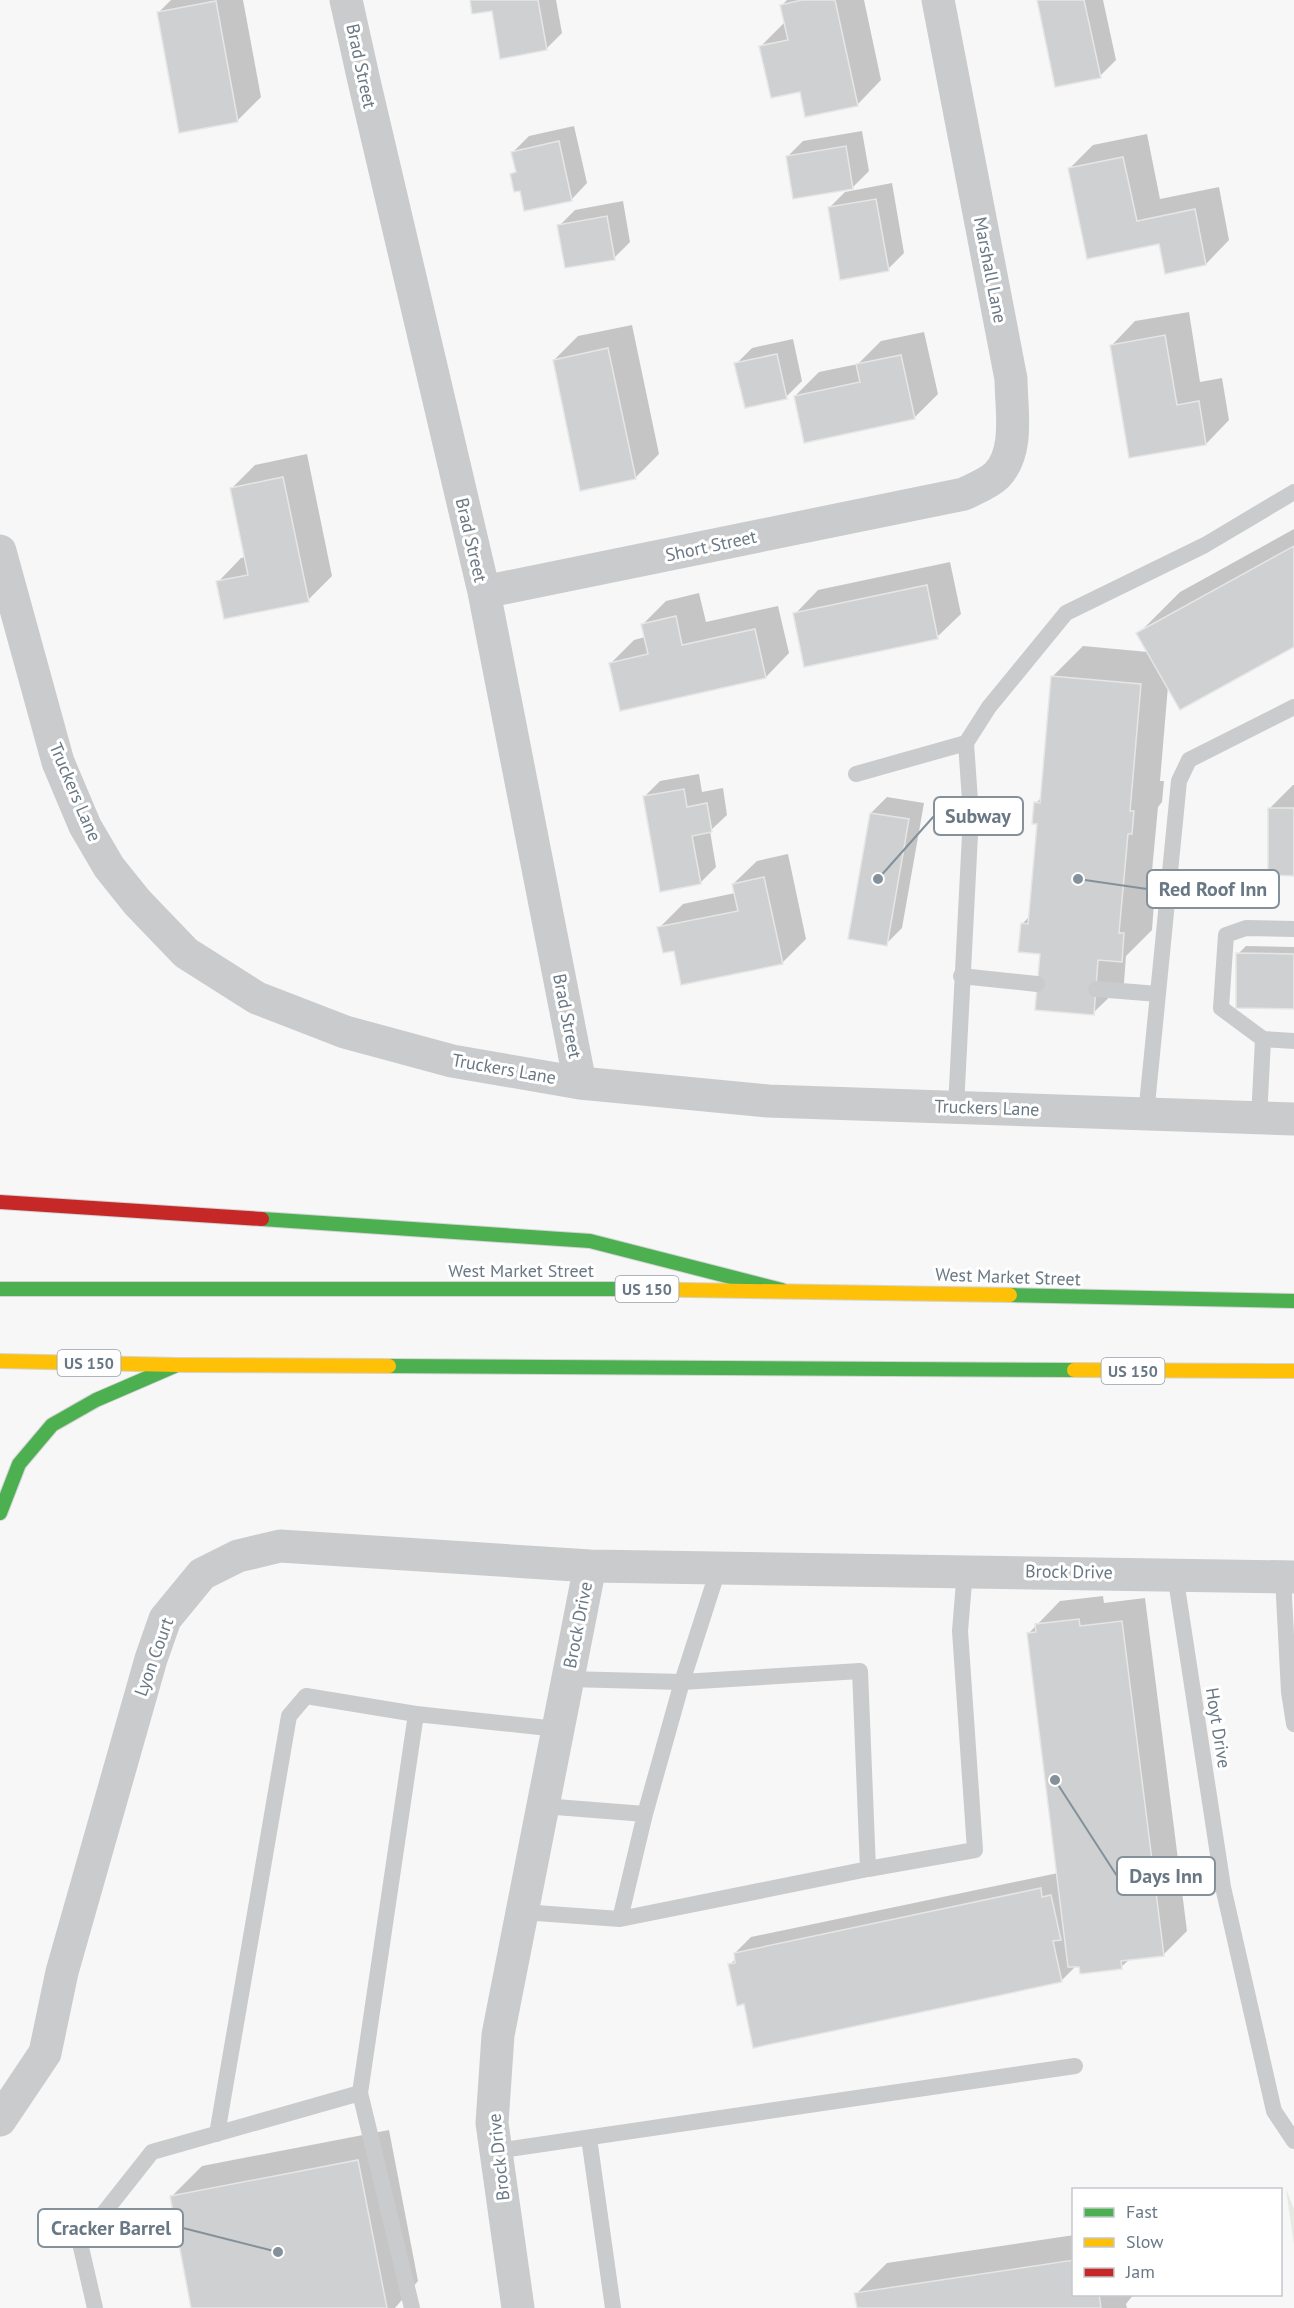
<svg xmlns="http://www.w3.org/2000/svg" width="1294" height="2308" font-family="'PT Sans',sans-serif">
	<style>
		.green { fill: #e6e9e4 }
		.shadow { fill: #0003 }
		.building { fill: #ced0d1; stroke: #e6e6e6; stroke-width: 1.5 }
		.lines { fill: none; stroke-linecap: round; stroke-linejoin: round }
		.fast-casing { stroke: #d3d4d4; stroke-width: 16 }
		.slow-casing { stroke: #d3d4d4; stroke-width: 16 }
		.jam-casing { stroke: #d3d4d4; stroke-width: 16 }
		.lane { stroke: #cacbcc; stroke-width: 16 }
		.street { stroke: #cacbcc; stroke-width: 33 }
		.fast { stroke: #4caf50; stroke-width: 14 }
		.slow { stroke: #ffc107; stroke-width: 14 }
		.jam { stroke: #c62828; stroke-width: 14 }
		.labels { text-anchor: middle; stroke-width: 6; stroke-linejoin: round; paint-order: stroke }
		.shield { fill: #fff; stroke: #96a0a9; stroke-width: 1.5 }
		.shield-label { font-size: 16px; font-weight: bold; fill: #697884 }
		.street-label { font-size: 18px; fill: #697884; stroke: #fff }
		.leader { fill: none; stroke: #84909a; stroke-width: 2 }
		.callout-dot { fill: #84909a; stroke: #fff; stroke-width: 2 }
		.callout { fill: #fff; stroke: #84909a; stroke-width: 2 }
		.callout-label { font-size: 20px; text-anchor: middle; font-weight: bold; fill: #697884 }
	</style>
	<rect width="100%" height="100%" fill="#f7f7f7"/>
	<!-- green -->
	<path class="green" d="M1286 2189 1294 2209V2245Z"/>
	<!-- shadow -->
	<path class="shadow" d="M171 0H243L261 97 237 121 158 13Z
		M471 0H556L562 33 546 49 493 9Z
		M787 0H864L881 80 858 104 801 90 761 46 784 23 782 5Z
		M1038 0H1103L1116 60 1100 76Z
		M574 126 587 183 571 200 512 174 517 170 513 152 529 136Z
		M862 131 869 171 853 187 787 157 803 141Z
		M1147 134 1160 199 1219 187 1229 240 1206 264 1160 243 1069 169 1093 145Z
		M892 183 904 253 888 269 829 208 845 192Z
		M623 201 630 242 614 258 559 226 575 210Z
		M1189 312 1200 382 1222 378 1229 420 1206 444 1112 345 1135 321Z
		M632 325 659 454 635 478 554 360 578 336Z
		M924 332 938 394 914 418 795 396 819 372 858 364 881 341Z
		M793 339 802 381 786 397 736 364 752 348Z
		M307 454 332 576 308 600 218 582 241 558 246 557 232 488 255 465Z
		M1294 529V645L1168 686 1160 781H1164L1162 802 1158 807 1149 903H1154L1152 930 1126 956 1124 983 1093 1013 1041 952 1022 924 1030 916 1039 823 1036 803 1042 797 1052 677 1083 646 1148 652 1138 634 1180 592Z
		M950 562 961 614 937 637 795 614 818 590Z
		M699 593 706 622 778 606 789 653 766 677 610 664 634 640 645 637 642 625 666 601Z
		M699 774 702 792 723 788 727 815 710 831 716 867 700 883 644 797 660 781Z
		M1293 785H1294V874L1269 809Z
		M887 797 924 803 902 928 886 944 871 813Z
		M788 854 806 939 782 963 675 950 659 928 683 904 735 893 733 884 757 861Z
		M1246 946 1294 947V1007L1238 954Z
		M1103 1596 1104 1603 1145 1598 1187 1931 1163 1955 1130 1959 1121 1967 1077 1965 1061 1981 746 2003 730 1965 736 1958 735 1953 751 1937 1058 1873 1028 1634 1060 1601Z
		M389 2130 418 2281 395 2308H193L171 2197 202 2166Z
		M1074 2235V2294H1134L1126 2304 1127 2308H858L856 2294 887 2263Z"/>
	<!-- building -->
	<path class="building" d="M470 0H538L547 50 500 59 492 11 472 14Z
		M802 0H835L858 106 805 117 800 92 771 98 759 46 788 40 780 5Z
		M1037 0H1084L1101 78 1055 87Z
		M216 1 238 122 179 133 157 12Z
		M559 141 572 201 524 211 520 191 514 192 510 174 516 172 511 152Z
		M846 146 853 189 793 199 786 156Z
		M1123 157 1137 221 1195 209 1206 265 1165 274 1159 244 1087 259 1068 168Z
		M876 199 889 271 840 280 828 207Z
		M607 216 615 260 565 268 557 225Z
		M1165 335 1177 405 1199 401 1206 445 1129 458 1110 345Z
		M608 348 636 479 580 491 553 360Z
		M777 354 787 399 745 408 734 363Z
		M901 355 915 419 804 443 794 396 860 382 856 364Z
		M283 477 309 602 224 619 216 581 248 575 230 488Z
		M1294 546V647L1180 710 1136 633Z
		M1294 546V647L1180 710 1136 633Z
		M927 585 938 639 804 667 793 613Z
		M676 616 682 645 755 629 766 678 620 711 609 663 648 654 641 624Z
		M1051 676 1141 684 1130 811H1134L1132 834H1128L1119 933H1124L1122 962 1098 960 1094 1015 1035 1010 1040 954 1018 952 1021 923 1028 924 1037 824H1032L1034 802 1040 803Z
		M1051 676 1141 684 1130 811H1134L1132 834H1128L1119 933H1124L1122 962 1098 960 1094 1015 1035 1010 1040 954 1018 952 1021 923 1028 924 1037 824H1032L1034 802 1040 803Z
		M684 789 687 807 707 803 712 832 692 836 701 884 660 892 643 796Z
		M1268 808H1294V876L1268 875Z
		M870 813 909 819 887 946 848 939Z
		M764 877 783 964 681 985 674 951 663 953 657 927 738 911 732 884Z
		M1236 953 1294 954V1009L1236 1008Z
		M1079 1619 1080 1626 1122 1621 1164 1956 1121 1961 1122 1969 1080 1974 1079 1967H1068L1027 1633 1036 1632 1035 1624Z
		M1041 1888 1042 1897 1051 1895 1061 1940 1053 1941 1062 1982 753 2048 744 2004 737 2006 728 1964 735 1963 734 1953Z
		M358 2160 387 2308H191L170 2196Z
		M1074 2260V2294H1099L1101 2308H857L854 2293Z"/>
	<g class="lines">
		<defs>
			<path id="fast" d="M262 1219 590 1241 782 1290
				M0 1289H626
				M1010 1295 1294 1301
				M389 1366 1074 1370
				M0 1513 19 1464 52 1425 96 1400 177 1365"/>
			<path id="slow" d="M626 1289 1010 1295
				M0 1361 177 1365 389 1366
				M1074 1370 1294 1371"/>
			<path id="jam" d="M0 1202 262 1219"/>
		</defs>
		<!-- fast casing -->
		<use href="#fast" class="fast-casing"/>
		<!-- slow casing -->
		<use href="#slow" class="slow-casing"/>
		<!-- jam casing -->
		<use href="#jam" class="jam-casing"/>
		<!-- lane -->
		<path class="lane" d="M856 774 966 743
			M961 976 1037 984
			M1096 989 1158 994
			M1263 1039 1294 1041
			M956 1107 971 815 966 743 989 707 1066 613 1205 545 1294 492
			M1146 1115 1179 781 1189 760 1294 707
			M1259 1119 1263 1039 1221 1008 1226 935 1246 928 1294 929
			M1175 1574 1223 1887 1274 2111 1294 2141
			M1283 1577 1289 1692 1294 1724
			M568 1679 682 1682 719 1567
			M543 1806 645 1814
			M522 1912 620 1919 868 1869 975 1850 960 1631 965 1570
			M620 1919 645 1814 682 1682 860 1671 868 1869
			M360 2093 416 1714 558 1729
			M217 2134 289 1716 306 1696 416 1714
			M589 2138 613 2308
			M496 2151 1075 2066
			M95 2308 80 2243 152 2152 360 2093 412 2308"/>
		<!-- street -->
		<path class="street" d="M346 0 364 81 484 592 580 1083
			M0 551 58 762 85 826 109 867 137 902 186 953 257 998 345 1032 452 1061 580 1083 768 1101 1294 1119
			M484 592 964 494C975 488 988 484 997 475 1020 451 1011 408 1011 379L938 0
			M0 2120 45 2053 62 1972 151 1659 165 1619 202 1574 238 1556 280 1546 590 1566 1294 1577
			M518 2308 492 2123 498 2035 590 1566"/>
		<!-- fast -->
		<use href="#fast" class="fast"/>
		<!-- slow -->
		<use href="#slow" class="slow"/>
		<!-- jam -->
		<use href="#jam" class="jam"/>
	</g>
	<g class="labels">
		<!-- shield labels -->
		<g class="shield">
			<rect x="615.5" y="1276" width="63" height="26" rx="4.5"/>
			<rect x="57.5" y="1350" width="63" height="26" rx="4.5"/>
			<rect x="1101.5" y="1358" width="63" height="26" rx="4.5"/>
		</g>
		<g class="shield-label">
			<text x="647" y="1295">US 150</text>
			<text x="89" y="1369">US 150</text>
			<text x="1133" y="1377">US 150</text>
		</g>
		<!-- street labels -->
		<g class="street-label">
			<text transform="translate(361 66) rotate(78)" y="6">Brad Street</text>
			<text transform="translate(990 270) rotate(79)" y="6">Marshall Lane</text>
			<text transform="translate(471 540) rotate(77)" y="6">Brad Street</text>
			<text transform="translate(711 546) rotate(-12)" y="6">Short Street</text>
			<text transform="translate(75 792) rotate(67)" y="6">Truckers Lane</text>
			<text transform="translate(567 1016) rotate(79)" y="6">Brad Street</text>
			<text transform="translate(504 1069) rotate(10)" y="6">Truckers Lane</text>
			<text transform="translate(987 1108) rotate(2)" y="6">Truckers Lane</text>
			<text x="521" y="1277">West Market Street</text>
			<text transform="translate(1008 1277) rotate(2)" y="6">West Market Street</text>
			<text transform="translate(1069 1572) rotate(1)" y="6">Brock Drive</text>
			<text transform="translate(578 1625) rotate(-79)" y="6">Brock Drive</text>
			<text transform="translate(154 1657) rotate(-70)" y="6">Lyon Court</text>
			<text transform="translate(1218 1728) rotate(81)" y="6">Hoyt Drive</text>
			<text transform="translate(499 2157) rotate(-96)" y="6">Brock Drive</text>
		</g>
	</g>
	<!-- callouts -->
	<path class="leader" d="M878 879L934 816M1078 879L1147 889M1055 1780L1117 1876M278 2252L183 2228"/>
	<g class="callout-dot">
		<circle cx="878" cy="879" r="6"/>
		<circle cx="1078" cy="879" r="6"/>
		<circle cx="1055" cy="1780" r="6"/>
		<circle cx="278" cy="2252" r="6"/>
	</g>
	<g class="callout">
		<rect x="934" y="797" width="89" height="38" rx="6"/>
		<rect x="1147" y="870" width="132" height="38" rx="6"/>
		<rect x="1117" y="1857" width="98" height="38" rx="6"/>
		<rect x="38" y="2209" width="145" height="38" rx="6"/>
	</g>
	<g class="callout-label">
		<text x="978" y="823">Subway</text>
		<text x="1213" y="896">Red Roof Inn</text>
		<text x="1166" y="1883">Days Inn</text>
		<text x="111" y="2235">Cracker Barrel</text>
	</g>
	<!-- legend -->
	<rect x="1072" y="2188" width="210" height="108" fill="#ffffff" stroke="#c3c9ce" stroke-width="1.5"/>
	<rect x="1084" y="2208" width="30" height="9" fill="#4caf50" stroke="#c3c9ce" stroke-width="1.5"/>
	<text x="1126" y="2218" font-size="18" fill="#697884">Fast</text>
	<rect x="1084" y="2238" width="30" height="9" fill="#ffc107" stroke="#c3c9ce" stroke-width="1.5"/>
	<text x="1126" y="2248" font-size="18" fill="#697884">Slow</text>
	<rect x="1084" y="2268" width="30" height="9" fill="#c62828" stroke="#c3c9ce" stroke-width="1.5"/>
	<text x="1126" y="2278" font-size="18" fill="#697884">Jam</text>
</svg>
